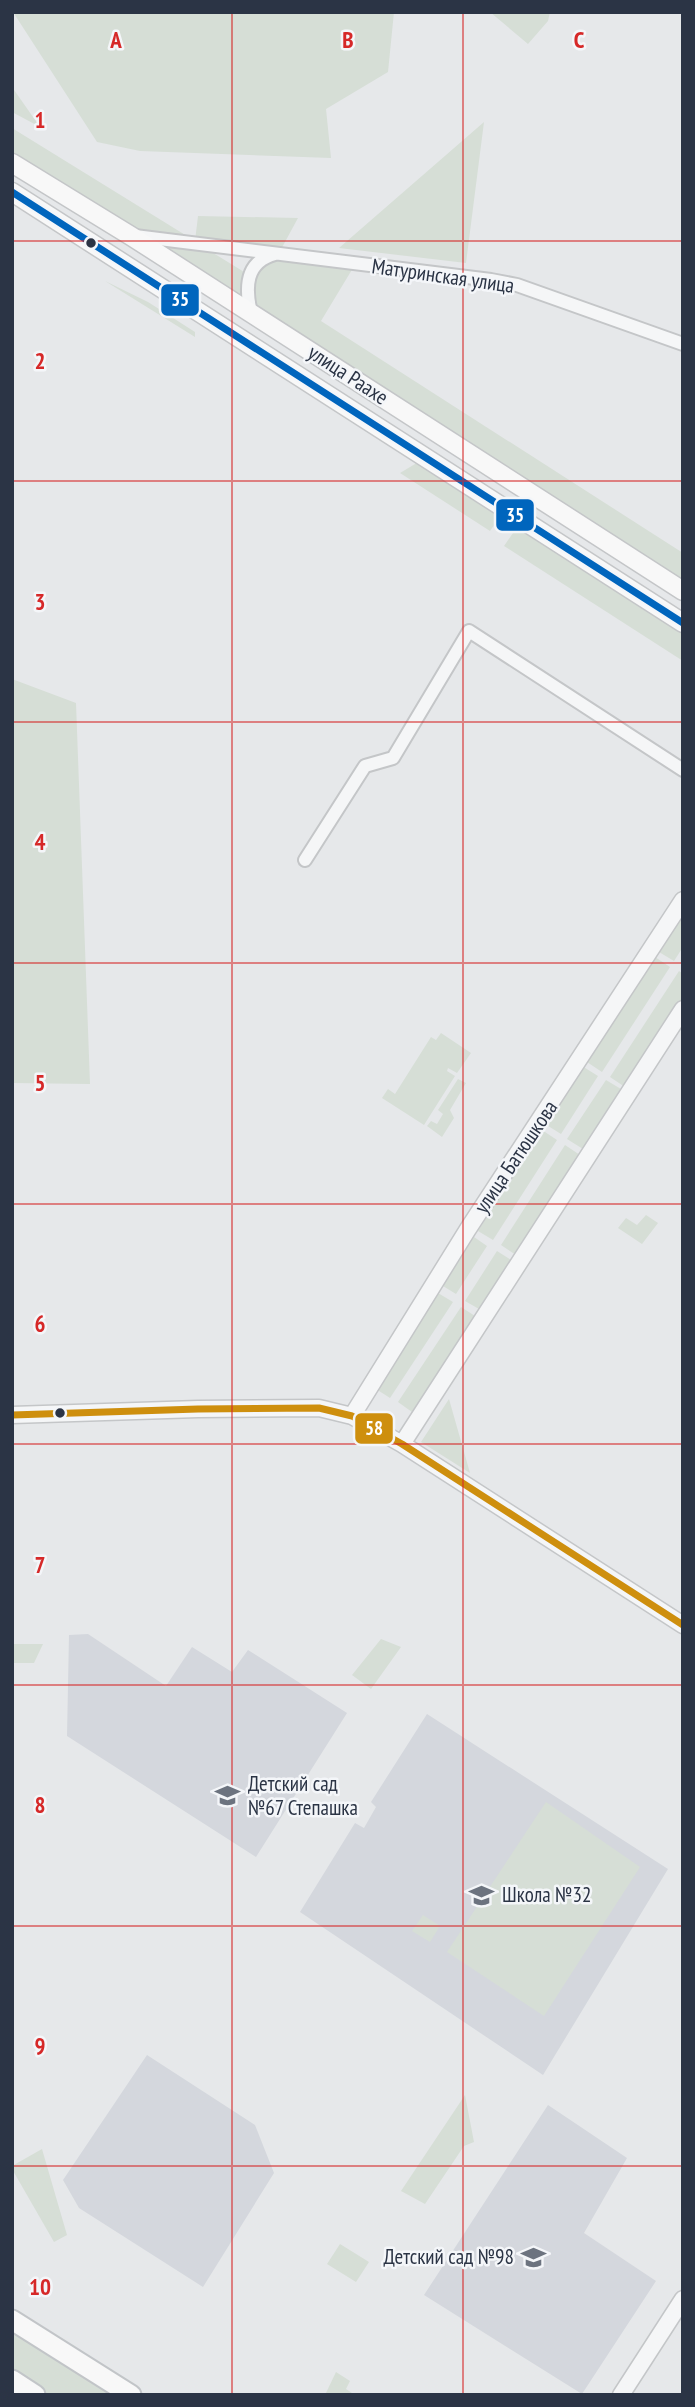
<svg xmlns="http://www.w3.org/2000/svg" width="695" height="2407" font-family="'PT Sans Narrow',sans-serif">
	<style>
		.built { fill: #d4d7dd }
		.green { fill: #d6ded6; fill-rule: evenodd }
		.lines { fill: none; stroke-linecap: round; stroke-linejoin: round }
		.minor-casing { stroke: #c4c6c8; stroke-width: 16 }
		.tertiary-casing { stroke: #c4c6c8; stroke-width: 19 }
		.secondary-casing { stroke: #c4c6c8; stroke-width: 21 }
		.primary-casing { stroke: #c2c5c8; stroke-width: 23 }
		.minor { stroke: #f5f6f7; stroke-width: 12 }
		.tertiary { stroke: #f5f6f7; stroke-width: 16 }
		.secondary { stroke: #f8f8f8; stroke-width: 18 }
		.primary { stroke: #f8f8f8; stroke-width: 19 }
		.bus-1-casing { stroke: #f4f6f9; stroke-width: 12 }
		.bus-2-casing { stroke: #f4f6f9; stroke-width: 12 }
		.bus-1 { stroke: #0065bd; stroke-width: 7 }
		.bus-2 { stroke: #ce8f0e; stroke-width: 7 }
		.grid { fill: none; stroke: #d62828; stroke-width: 2; stroke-opacity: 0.55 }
		.bus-dot { fill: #2b3445; stroke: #f4f6f9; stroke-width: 2.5 }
		.labels { text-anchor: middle; stroke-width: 5; stroke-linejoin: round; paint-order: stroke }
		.street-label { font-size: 21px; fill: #2b3445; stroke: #f4f6f9 }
		.poi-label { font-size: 21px; fill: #2b3445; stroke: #f4f6f9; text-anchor: start }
		.grid-label { font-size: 23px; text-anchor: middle; font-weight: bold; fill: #d62828; stroke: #f4f6f9; stroke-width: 5; stroke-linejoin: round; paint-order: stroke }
		.line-badge { stroke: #f4f6f9; stroke-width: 2.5 }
		.badge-label { font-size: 19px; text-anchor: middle; font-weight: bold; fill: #fff }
	</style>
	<rect width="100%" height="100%" fill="#e6e8ea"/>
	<!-- built -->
	<path class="built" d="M88 1634 166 1686 192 1647 232 1672 248 1650 347 1713 256 1857 67 1736 69 1635Z
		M427 1714 668 1869 543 2075 300 1912 355 1823 364 1828 376 1807 371 1802Z
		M147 2055 255 2125 274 2173 203 2287 79 2208 63 2180Z
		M548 2105 627 2158 584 2233 656 2281 582 2394 424 2295Z"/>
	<!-- green -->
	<path class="green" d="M13 12H394L388 72 326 109 331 158 140 151 97 142Z
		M490 12H550L548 21 528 44Z
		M12 87 40 127 12 112Z
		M484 122 466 263 339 248Z
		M12 128 195 241 198 216 298 218 279 253 356 263 321 321 683 553V590L12 163ZM197 243 265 257 249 275Z
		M105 281 148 302 195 332V337Z
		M425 458 505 509 490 531 400 473Z
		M522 520 683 621V661L504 546Z
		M12 679 76 703 90 1084 12 1083Z
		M683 915V947L674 961 659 952Z
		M655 957 670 967 602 1072 587 1062Z
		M679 971 683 974V998L625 1087 610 1077Z
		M441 1033 471 1053 457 1073 448 1068 447 1071 455 1076 424 1125 382 1098 388 1089 395 1094 431 1037 436 1040Z
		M582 1066 598 1076 561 1134 545 1124Z
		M458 1079 466 1083 450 1110 454 1118 442 1137 427 1126 431 1121 437 1124 443 1114 438 1110Z
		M606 1080 621 1089 583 1149 567 1139Z
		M542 1130 557 1140 493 1240 478 1231Z
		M565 1145 580 1155 516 1255 501 1245Z
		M646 1215 658 1223 642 1244 618 1228 626 1218 637 1225Z
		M474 1237 487 1246 456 1294 443 1286Z
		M497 1251 511 1260 479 1309 465 1301Z
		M438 1293 453 1302 390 1398 376 1389Z
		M461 1307 475 1316 412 1412 398 1402Z
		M449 1399 470 1473 421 1442Z
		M381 1639 401 1647 371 1689 352 1675Z
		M12 1644H43L34 1663H12Z
		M546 1802 640 1867 544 2016 447 1952Z
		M423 1915 440 1926 430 1942 412 1931Z
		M465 2095 474 2142 464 2146 425 2204 401 2191Z
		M42 2149 67 2235 54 2242 12 2169V2166Z
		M340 2244 369 2262 356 2282 327 2264Z
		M12 2331 112 2395H47L12 2372Z
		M336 2372 350 2381 346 2389 355 2395H325Z"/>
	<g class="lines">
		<defs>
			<path id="minor" d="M135 236 491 280 517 285 683 344
				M251 313C245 288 245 262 275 254
				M305 860 365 766 393 758 469 631 683 770"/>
			<path id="tertiary" d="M12 1415 198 1409 319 1408 352 1416 402 1444 683 1625
				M352 1416 468 1229 683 900
				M402 1444 683 1009
				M621 2395 683 2299"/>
			<path id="secondary" d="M12 163 131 236 683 591
				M12 192 683 623"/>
			<path id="primary" d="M12 2320 131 2395
				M12 2380 35 2395"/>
		</defs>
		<!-- minor casing -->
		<use href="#minor" class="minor-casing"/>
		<!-- tertiary casing -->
		<use href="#tertiary" class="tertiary-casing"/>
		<!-- secondary casing -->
		<use href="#secondary" class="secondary-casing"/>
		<!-- primary casing -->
		<use href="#primary" class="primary-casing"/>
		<!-- minor -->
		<use href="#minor" class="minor"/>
		<!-- tertiary -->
		<use href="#tertiary" class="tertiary"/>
		<!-- secondary -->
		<use href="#secondary" class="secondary"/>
		<!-- primary -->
		<use href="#primary" class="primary"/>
		<defs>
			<path id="bus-1" d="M12 192 683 623"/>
			<path id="bus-2" d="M12 1415 198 1409 319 1408 352 1416 402 1444 683 1625"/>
		</defs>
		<!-- bus-1 casing -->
		<use href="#bus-1" class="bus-1-casing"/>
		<!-- bus-2 casing -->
		<use href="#bus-2" class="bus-2-casing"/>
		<!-- bus-1 -->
		<use href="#bus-1" class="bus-1"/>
		<!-- bus-2 -->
		<use href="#bus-2" class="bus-2"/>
	</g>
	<!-- grid -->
	<path class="grid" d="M232 12V2395M463 12V2395M12 241H683M12 481H683M12 722H683M12 963H683M12 1204H683M12 1444H683M12 1685H683M12 1926H683M12 2166H683"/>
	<!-- icons -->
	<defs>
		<symbol id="school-bare" viewBox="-9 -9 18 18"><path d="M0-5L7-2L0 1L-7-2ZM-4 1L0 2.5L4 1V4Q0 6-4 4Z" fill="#6c737f" stroke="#f4f6f9" stroke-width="2.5" paint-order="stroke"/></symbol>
	</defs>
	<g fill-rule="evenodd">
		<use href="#school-bare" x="210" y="1778" width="35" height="35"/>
		<use href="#school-bare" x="464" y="1878" width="35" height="35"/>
		<use href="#school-bare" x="516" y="2240" width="35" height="35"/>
	</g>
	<!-- markers -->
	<g class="bus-dot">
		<circle cx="91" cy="243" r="6"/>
		<circle cx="60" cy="1413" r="6"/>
	</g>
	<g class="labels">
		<!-- street labels -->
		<g class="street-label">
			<text transform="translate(443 276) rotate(8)" y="7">Матуринская улица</text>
			<text transform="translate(348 375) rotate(33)" y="7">улица Раахе</text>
			<text transform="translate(516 1157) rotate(-56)" y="7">улица Батюшкова</text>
		</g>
		<!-- poi labels -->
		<g class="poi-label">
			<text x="248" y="1791">Детский сад<tspan x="248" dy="24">№67 Степашка</tspan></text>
			<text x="502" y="1902">Школа №32</text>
			<text x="514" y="2264" text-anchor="end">Детский сад №98</text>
		</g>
	</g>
	<g class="grid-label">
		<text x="116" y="48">A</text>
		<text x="348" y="48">B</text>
		<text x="579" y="48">C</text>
		<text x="40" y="128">1</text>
		<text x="40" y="369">2</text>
		<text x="40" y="610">3</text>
		<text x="40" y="850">4</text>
		<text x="40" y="1091">5</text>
		<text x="40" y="1332">6</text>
		<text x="40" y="1573">7</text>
		<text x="40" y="1813">8</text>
		<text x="40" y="2054">9</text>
		<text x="40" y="2295">10</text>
	</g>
	<g class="line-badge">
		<rect x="160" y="283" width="40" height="34" rx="7" fill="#0065bd"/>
		<rect x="495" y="498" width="40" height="34" rx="7" fill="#0065bd"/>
		<rect x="354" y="1412" width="40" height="33" rx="7" fill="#ce8f0e"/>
	</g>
	<g class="badge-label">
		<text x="180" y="306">35</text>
		<text x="515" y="522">35</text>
		<text x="374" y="1435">58</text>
	</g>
	<!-- border -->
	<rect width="695" height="2407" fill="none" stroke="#2b3445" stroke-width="28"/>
</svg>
